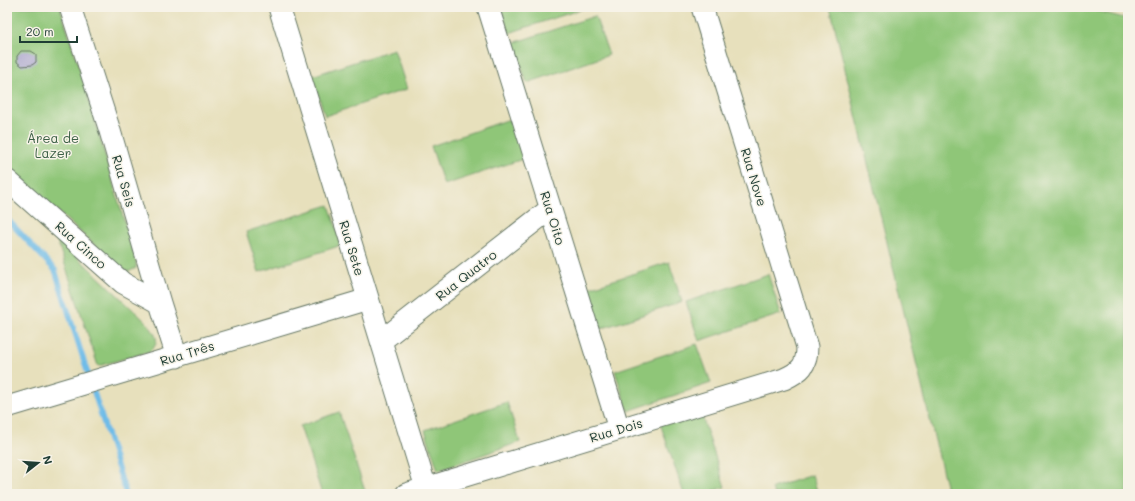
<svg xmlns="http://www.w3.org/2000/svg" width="1135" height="501" font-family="Mali,sans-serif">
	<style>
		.green { fill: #8fc678; stroke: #578256 }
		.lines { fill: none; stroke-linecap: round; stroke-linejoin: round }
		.stream { stroke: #6ebce8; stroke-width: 5.5 }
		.building { fill: #a6a1cd }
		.minor-casing { stroke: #657664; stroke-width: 23 }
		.minor { stroke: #fff; stroke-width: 21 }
		.labels { text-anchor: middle; stroke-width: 3; stroke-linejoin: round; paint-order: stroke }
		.park-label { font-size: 13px; fill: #3b5f45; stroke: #f7f3e8 }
		.street-label { font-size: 13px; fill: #1f3d34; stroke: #f7f3e8 }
	</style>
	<rect width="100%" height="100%" fill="#f7f3e8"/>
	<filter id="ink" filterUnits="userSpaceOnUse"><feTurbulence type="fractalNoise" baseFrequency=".025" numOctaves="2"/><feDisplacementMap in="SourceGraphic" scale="8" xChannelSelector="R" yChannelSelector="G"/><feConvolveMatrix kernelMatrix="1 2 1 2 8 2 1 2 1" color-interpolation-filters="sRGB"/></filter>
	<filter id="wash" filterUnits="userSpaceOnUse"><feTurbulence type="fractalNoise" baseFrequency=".012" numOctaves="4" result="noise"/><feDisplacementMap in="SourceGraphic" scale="16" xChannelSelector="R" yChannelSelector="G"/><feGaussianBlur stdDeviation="0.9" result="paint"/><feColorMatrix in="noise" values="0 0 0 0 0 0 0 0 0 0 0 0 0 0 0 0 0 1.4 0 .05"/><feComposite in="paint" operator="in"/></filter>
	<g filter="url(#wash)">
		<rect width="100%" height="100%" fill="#e7e0bc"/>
		<!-- green -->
		<path class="green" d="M7 7H60L83 80 136 261V268L128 272 117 265 7 166Z
			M501 7H588L509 33Z
			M830 7H1081L1128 19V494H948Z
			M595 16 609 55 527 83 513 43Z
			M394 49 407 89 325 116 312 76Z
			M513 118 526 158 444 185 431 146Z
			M329 205 342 245 259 272 246 232Z
			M56 237 146 322C155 333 163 343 148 352L98 366Z
			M669 262 682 302 600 329 586 289Z
			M768 274 781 314 699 341 686 302Z
			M697 344 711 383 628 411 615 371Z
			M507 402 520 442 438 470 425 430Z
			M698 404 725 487 703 494H684L658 417Z
			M339 412 366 494H322L300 426Z
			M812 475 818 494H774L772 488Z"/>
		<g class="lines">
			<!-- stream -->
			<path class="stream" d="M7 219 55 270 89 377
				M92 386 126 494"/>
		</g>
		<g id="blocks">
			<!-- building -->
			<path class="building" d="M21 51H31L36 54V62L32 65 22 66 17 62V56Z"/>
		</g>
	</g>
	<g filter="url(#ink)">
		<use href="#blocks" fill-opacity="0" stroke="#657664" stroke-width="1"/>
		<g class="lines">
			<defs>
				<path id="minor" d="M70 7 110 131 160 303 177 357
					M279 7 426 488
					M488 7 619 429
					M7 180 123 283 160 303
					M381 341 550 209
					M7 407 368 299
					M406 494 784 379C801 371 807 366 807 347L702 7"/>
			</defs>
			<!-- minor casing -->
			<use href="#minor" class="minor-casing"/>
			<!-- minor -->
			<use href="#minor" class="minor"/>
		</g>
	</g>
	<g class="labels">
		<!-- park labels -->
		<g class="park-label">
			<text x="53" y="143">Área de<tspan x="53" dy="15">Lazer</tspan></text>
		</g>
		<!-- street labels -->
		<g class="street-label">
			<text transform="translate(754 177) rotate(73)" y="5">Rua Nove</text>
			<text transform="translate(124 181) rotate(74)" y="5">Rua Seis</text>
			<text transform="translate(553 218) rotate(73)" y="5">Rua Oito</text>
			<text transform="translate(81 245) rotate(42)" y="5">Rua Cinco</text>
			<text transform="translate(352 248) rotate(73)" y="5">Rua Sete</text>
			<text transform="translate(466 275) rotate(-38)" y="5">Rua Quatro</text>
			<text transform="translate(187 353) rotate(-17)" y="5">Rua Três</text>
			<text transform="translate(616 430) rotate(-17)" y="5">Rua Dois</text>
		</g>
	</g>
	<!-- margin -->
	<rect width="1135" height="501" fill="none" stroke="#f7f3e8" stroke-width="24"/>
	<!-- north arrow -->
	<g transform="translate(38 463) rotate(73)" stroke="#f7f3e8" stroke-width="3" paint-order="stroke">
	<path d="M0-3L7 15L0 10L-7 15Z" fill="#1f3d34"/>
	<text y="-6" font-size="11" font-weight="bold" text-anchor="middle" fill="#1f3d34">N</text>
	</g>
	<!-- scale -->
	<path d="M20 36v6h57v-6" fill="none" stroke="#1f3d34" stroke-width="2"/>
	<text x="26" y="36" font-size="12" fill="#1f3d34" stroke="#f7f3e8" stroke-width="3" paint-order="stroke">20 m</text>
</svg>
